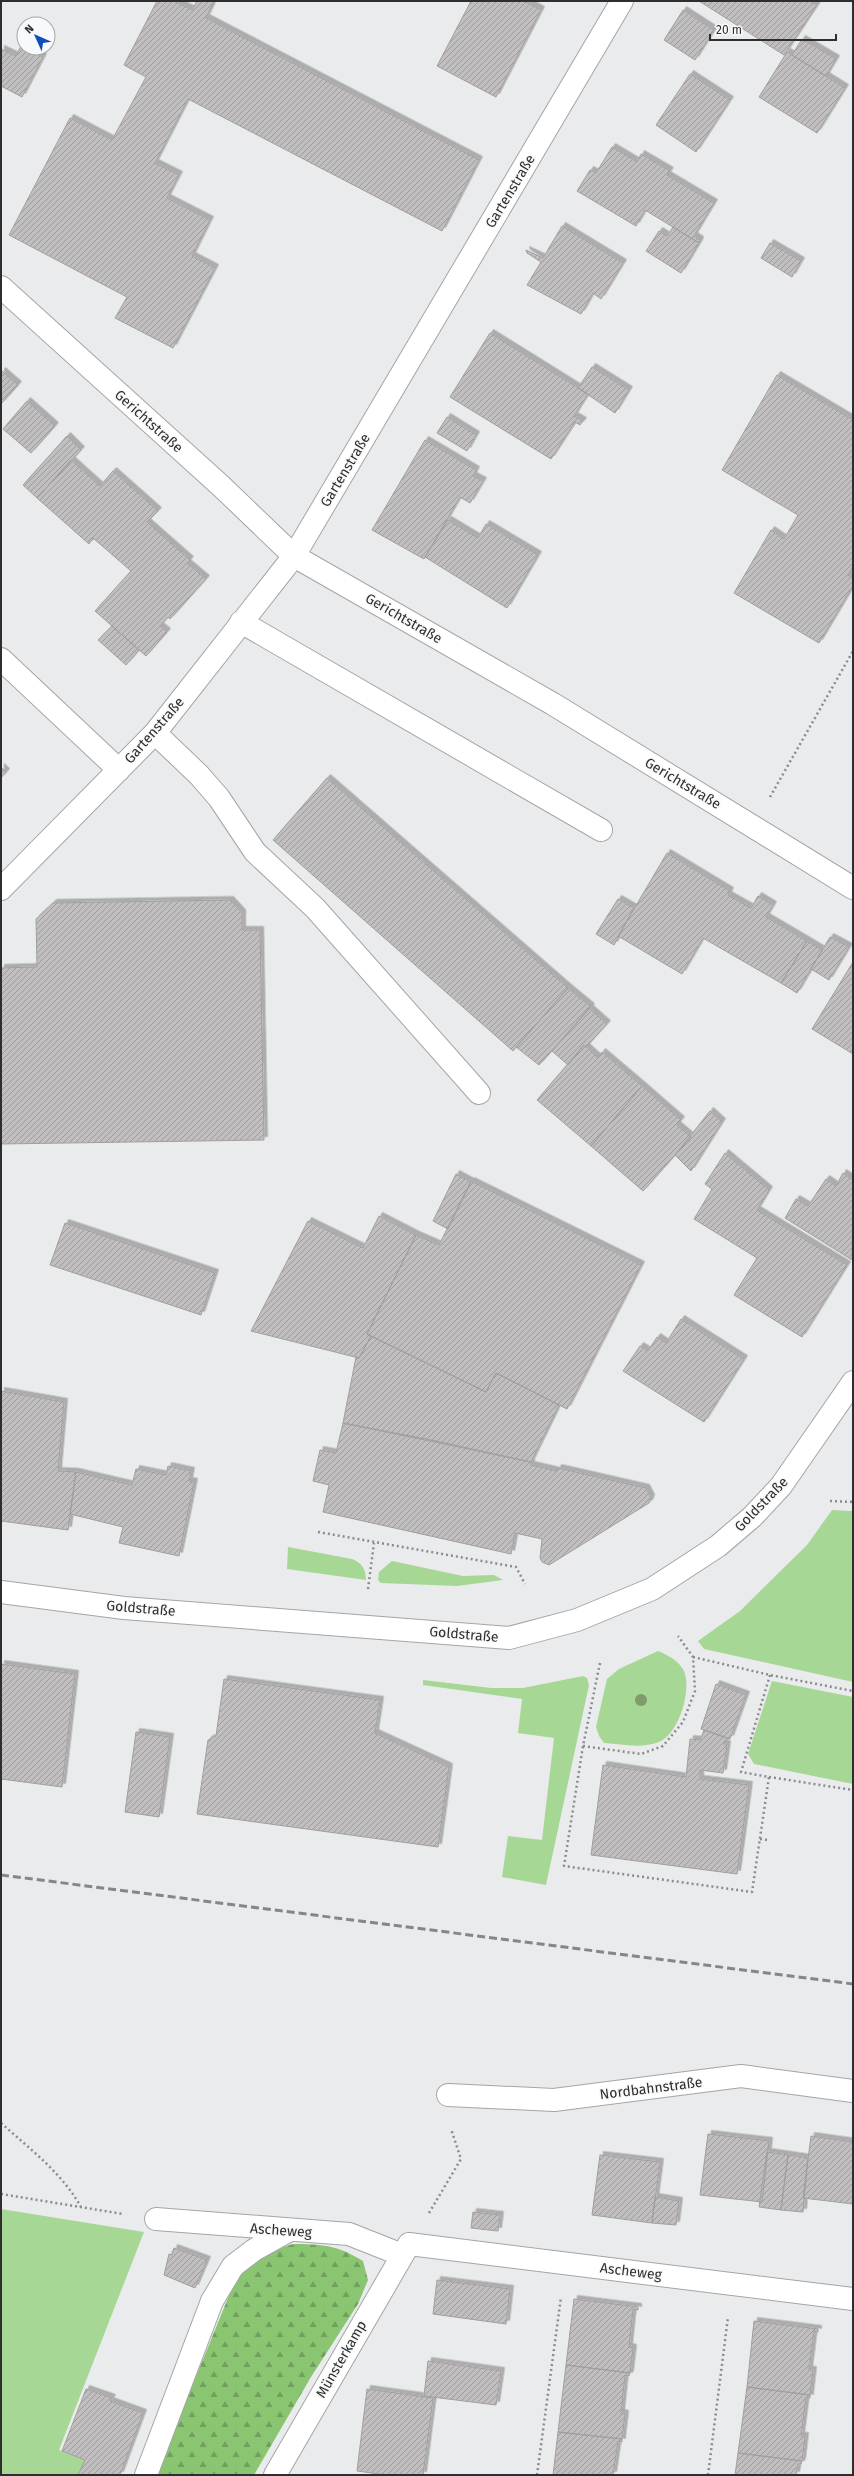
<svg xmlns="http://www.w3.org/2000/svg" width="854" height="2476" font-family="'Fira Sans',sans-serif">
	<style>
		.grass { fill: #a7d794 }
		.forest { fill: url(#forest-firs) }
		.building { fill: url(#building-hatch); stroke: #a19f9e; filter: url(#shadow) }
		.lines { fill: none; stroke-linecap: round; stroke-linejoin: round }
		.minor-casing { stroke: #a4a5a7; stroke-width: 24 }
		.path { stroke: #8b8b8d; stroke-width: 2.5; stroke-dasharray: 2 3; stroke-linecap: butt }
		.minor { stroke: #fff; stroke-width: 22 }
		.rail { stroke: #858687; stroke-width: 3; stroke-dasharray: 8 4; stroke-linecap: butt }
		.tree { fill: #7e9c6c }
		.labels { text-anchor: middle; stroke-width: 3; stroke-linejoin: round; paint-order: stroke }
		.street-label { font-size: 14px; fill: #2e2e2f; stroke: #f8f9fa }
	</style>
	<defs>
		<pattern id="forest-firs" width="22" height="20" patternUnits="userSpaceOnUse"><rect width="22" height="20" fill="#8ac572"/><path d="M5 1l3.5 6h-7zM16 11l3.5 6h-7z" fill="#71a05e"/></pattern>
		<pattern id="building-hatch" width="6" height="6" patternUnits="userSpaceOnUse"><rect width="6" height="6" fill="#c0bebe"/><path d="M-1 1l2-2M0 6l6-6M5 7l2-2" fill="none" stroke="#9c9b9b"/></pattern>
		<filter id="shadow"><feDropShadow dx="3.5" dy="-3.5" stdDeviation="0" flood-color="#0004"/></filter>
	</defs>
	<rect width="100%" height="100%" fill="#eaebed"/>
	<!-- grass -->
	<path class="grass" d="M832 1510 852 1511 853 1514V1682L704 1649 698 1641 740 1611 807 1545Z
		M288 1547 352 1559C363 1564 365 1568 366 1580L287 1569Z
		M392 1561 463 1576 494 1575 503 1580 457 1586 381 1583 378 1580 379 1572Z
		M658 1651C668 1655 679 1661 684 1671 692 1690 679 1734 659 1742 641 1749 622 1744 604 1743L599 1736 596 1727 607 1679 619 1669Z
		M583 1676 587 1678 589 1685 546 1885 502 1877 508 1836 542 1840 554 1738 518 1733 522 1699 423 1685V1680L491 1688H523Z
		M772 1681 853 1697V1784L754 1764 748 1754Z
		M1 2209 144 2232 59 2450 85 2460 78 2475H1Z"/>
	<!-- forest -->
	<path class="forest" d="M293 2244C322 2244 337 2245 363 2261L368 2280 358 2304 311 2377 254 2475H156L230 2293 246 2267 274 2250Z"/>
	<!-- building -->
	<path class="building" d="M157 1H174L192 10 197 1H214L206 18 479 160 442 231 188 99 155 163 179 175 167 198 210 220 192 256 215 268 173 348 115 318 127 297 9 235 70 118 112 140 146 77 124 65Z
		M471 1H524L541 10 496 97 437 66Z
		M699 1H810L817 5 784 55Z
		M683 10 714 30 695 60 664 40Z
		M802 39 836 59 826 76 792 55Z
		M21 46 43 57 22 97 1 86V49L16 56Z
		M787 52 845 88 817 133 759 97Z
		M690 74 730 100 696 152 656 125Z
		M612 147 637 162 641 154 670 171 667 175 714 203 694 236 700 240 699 243 645 210 636 226 577 191 590 170 596 173Z
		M562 226 623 263 601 299 593 293 581 314 527 285 541 262 527 253 526 250 543 258Z
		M673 227 699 243 681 273 646 251 659 231 667 236Z
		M770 243 801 261 792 277 761 258Z
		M490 333 588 394 574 416 583 421 580 425 575 422 551 459 450 397Z
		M592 367 629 390 615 413 578 388Z
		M2 371 18 385 1 404V373Z
		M777 375 853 420V566L848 575 853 579V586L819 643 734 593 771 530 784 539 798 515 722 470Z
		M27 401 55 426 31 453 3 429Z
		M447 417 476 435 467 451 437 433Z
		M67 436 81 450 37 498 23 485Z
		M425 440 476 470 473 476 483 481 470 503 460 497 424 559 372 530Z
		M71 460 100 486 113 471 158 511 147 522 190 560 187 563 206 579 170 619 168 617 160 626 167 632 146 656 95 611 131 571 93 538 89 544 37 498Z
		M448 520 478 538 486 524 538 555 507 608 425 557Z
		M112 626 139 650 126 665 98 640Z
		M1 767 6 772 1 778Z
		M327 778 568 988 513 1051 273 840Z
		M667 853 730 891 728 895 751 908 758 896 773 905 766 917 807 941 781 983 703 938 682 974 618 936Z
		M618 899 634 908 614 945 596 934Z
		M230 900 242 913V930H260L264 1140 1 1144V968L37 967 36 919 53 903Z
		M830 937 849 947 829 980 811 969Z
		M807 941 822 950 797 993 781 983Z
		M853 962V1054L812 1029Z
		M568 988 591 1007 539 1065 516 1047Z
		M589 1008 607 1024 586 1047 584 1045 568 1065 552 1051Z
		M584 1045 598 1058 602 1052 642 1086 591 1146 537 1100Z
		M642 1086 681 1120 677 1125 691 1137 643 1191 591 1146Z
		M710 1111 722 1122 691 1171 675 1155Z
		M725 1153 769 1190 757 1210 847 1265 802 1337 734 1295 757 1258 694 1219 712 1189 705 1184Z
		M843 1173 853 1180 852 1260 785 1218 796 1199 808 1206 826 1179 836 1186Z
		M456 1174 471 1182 448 1229 433 1221Z
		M471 1181 641 1265 567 1409 496 1373 486 1392 367 1334 416 1235 439 1245Z
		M379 1216 416 1235 367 1334 371 1336 359 1358 251 1331 308 1221 363 1248Z
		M65 1223 215 1273 201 1315 50 1265Z
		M681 1319 744 1359 704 1422 623 1371 640 1346 648 1351 657 1337 666 1343Z
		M371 1336 486 1392 496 1373 559 1405 531 1462 343 1423 356 1357 359 1358Z
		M1 1391 64 1402 58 1471 76 1472 68 1530 1 1521Z
		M343 1423 436 1441 531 1462V1465L557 1471 558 1468 646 1488 651 1498 649 1503 549 1565 542 1562 540 1558 542 1539 515 1533 511 1554 323 1512 329 1485 313 1481 320 1450 336 1453Z
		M168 1466 191 1471 189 1481 194 1482 179 1556 119 1543 123 1527 70 1514 76 1472 132 1485 136 1469 166 1475Z
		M1 1664 75 1674 62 1787 1 1779Z
		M224 1679 380 1700 375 1733 449 1767 438 1847 197 1814 208 1740 216 1736Z
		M716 1684 746 1695 730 1739 701 1729Z
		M704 1730 727 1738 724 1744H727L723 1773 700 1770V1779L749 1785 737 1874 591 1855 603 1765 686 1777 690 1739 700 1740Z
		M136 1732 170 1737 159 1817 125 1812Z
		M708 2134 769 2141 762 2202 700 2195Z
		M811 2136 853 2142V2204L803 2198Z
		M767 2152 788 2155 781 2210 759 2207Z
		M600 2155 660 2162 652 2223 592 2215Z
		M788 2155 808 2158 803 2212 781 2210Z
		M655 2197 679 2201 676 2225 652 2223Z
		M473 2212 500 2215 498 2231 471 2228Z
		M174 2248 207 2260 195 2288 164 2275 169 2254 172 2255Z
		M437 2280 510 2289 506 2324 433 2314Z
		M574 2299 638 2307V2310L633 2309 629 2347 633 2348 630 2373 566 2365Z
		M754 2321 818 2329V2332L814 2331 809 2370H813L810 2395 747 2387Z
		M428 2361 501 2371 496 2405 424 2396Z
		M566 2365 630 2373 629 2376 625 2375 621 2413 625 2414 622 2439 558 2432Z
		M747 2387 810 2395V2398L806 2397 801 2436H805L802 2461 738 2453Z
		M86 2389 112 2398 110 2401 143 2413 120 2475H78L85 2460 62 2451Z
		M367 2389 433 2398 423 2475H386L357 2471Z
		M558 2432 622 2439V2442L618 2441 613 2475H553Z
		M738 2453 802 2461 801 2464H798L796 2475H735Z"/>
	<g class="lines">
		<defs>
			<path id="minor" d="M1 287 221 486 294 556 553 704 853 888
				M241 622 601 830
				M1 659 119 770
				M155 733 199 775 219 798 255 852 315 908 479 1093
				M1 889 155 733 294 556 622 1
				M1 1592 124 1608 509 1638 577 1620 652 1589 718 1546 752 1517 781 1486 853 1382
				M448 2095 554 2100 741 2076 853 2091
				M156 2219 349 2234 402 2255
				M146 2475 212 2301 233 2266 254 2250 290 2230
				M275 2475 409 2244 853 2299"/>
		</defs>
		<!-- minor casing -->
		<use href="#minor" class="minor-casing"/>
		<!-- path -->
		<path class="path" d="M770 797 853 651
			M830 1501 853 1502
			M318 1532 516 1567 525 1584
			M368 1589 374 1543
			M693 1657 770 1675 853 1691
			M600 1663 583 1746 564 1866 752 1892 769 1777 741 1772 770 1675
			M583 1746 641 1754 663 1746 683 1722 695 1691 693 1657 678 1636
			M769 1777 853 1790
			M760 1839 767 1840
			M1 2123C30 2149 62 2173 81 2207
			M1 2194 123 2214
			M429 2213 461 2159 451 2129
			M537 2475 561 2297
			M708 2475 728 2317"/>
		<!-- minor -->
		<use href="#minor" class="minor"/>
		<!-- rail -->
		<path class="rail" d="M1 1875 853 1984"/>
	</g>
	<!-- trees -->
	<circle class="tree" cx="641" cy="1700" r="6"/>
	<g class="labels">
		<!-- street labels -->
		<g class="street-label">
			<text transform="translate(510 191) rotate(-59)" y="5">Gartenstraße</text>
			<text transform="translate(149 421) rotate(42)" y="5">Gerichtstraße</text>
			<text transform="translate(345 470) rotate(-59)" y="5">Gartenstraße</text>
			<text transform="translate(404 618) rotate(30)" y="5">Gerichtstraße</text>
			<text transform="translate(154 730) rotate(-49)" y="5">Gartenstraße</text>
			<text transform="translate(683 783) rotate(31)" y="5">Gerichtstraße</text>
			<text transform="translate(761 1504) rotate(-46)" y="5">Goldstraße</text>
			<text transform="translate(141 1608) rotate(5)" y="5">Goldstraße</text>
			<text transform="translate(464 1634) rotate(5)" y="5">Goldstraße</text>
			<text transform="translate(651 2088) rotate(-7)" y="5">Nordbahnstraße</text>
			<text transform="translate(281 2230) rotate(4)" y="5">Ascheweg</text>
			<text transform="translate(631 2271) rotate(7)" y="5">Ascheweg</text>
			<text transform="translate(341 2359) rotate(-60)" y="5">Münsterkamp</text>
		</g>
	</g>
	<!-- border -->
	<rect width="854" height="2476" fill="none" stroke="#2e2e2f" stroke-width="4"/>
	<!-- north arrow -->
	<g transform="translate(36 36) rotate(315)"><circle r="19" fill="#f8f9fa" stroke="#a7a8a9"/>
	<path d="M0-3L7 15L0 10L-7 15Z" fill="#114eb9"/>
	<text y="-6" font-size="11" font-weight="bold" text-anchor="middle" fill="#2e2e2f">N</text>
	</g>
	<!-- scale -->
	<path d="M710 34v6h126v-6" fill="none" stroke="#2e2e2f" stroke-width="2"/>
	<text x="716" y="34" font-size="12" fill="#2e2e2f" stroke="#f8f9fa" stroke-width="3" paint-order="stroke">20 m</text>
</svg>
